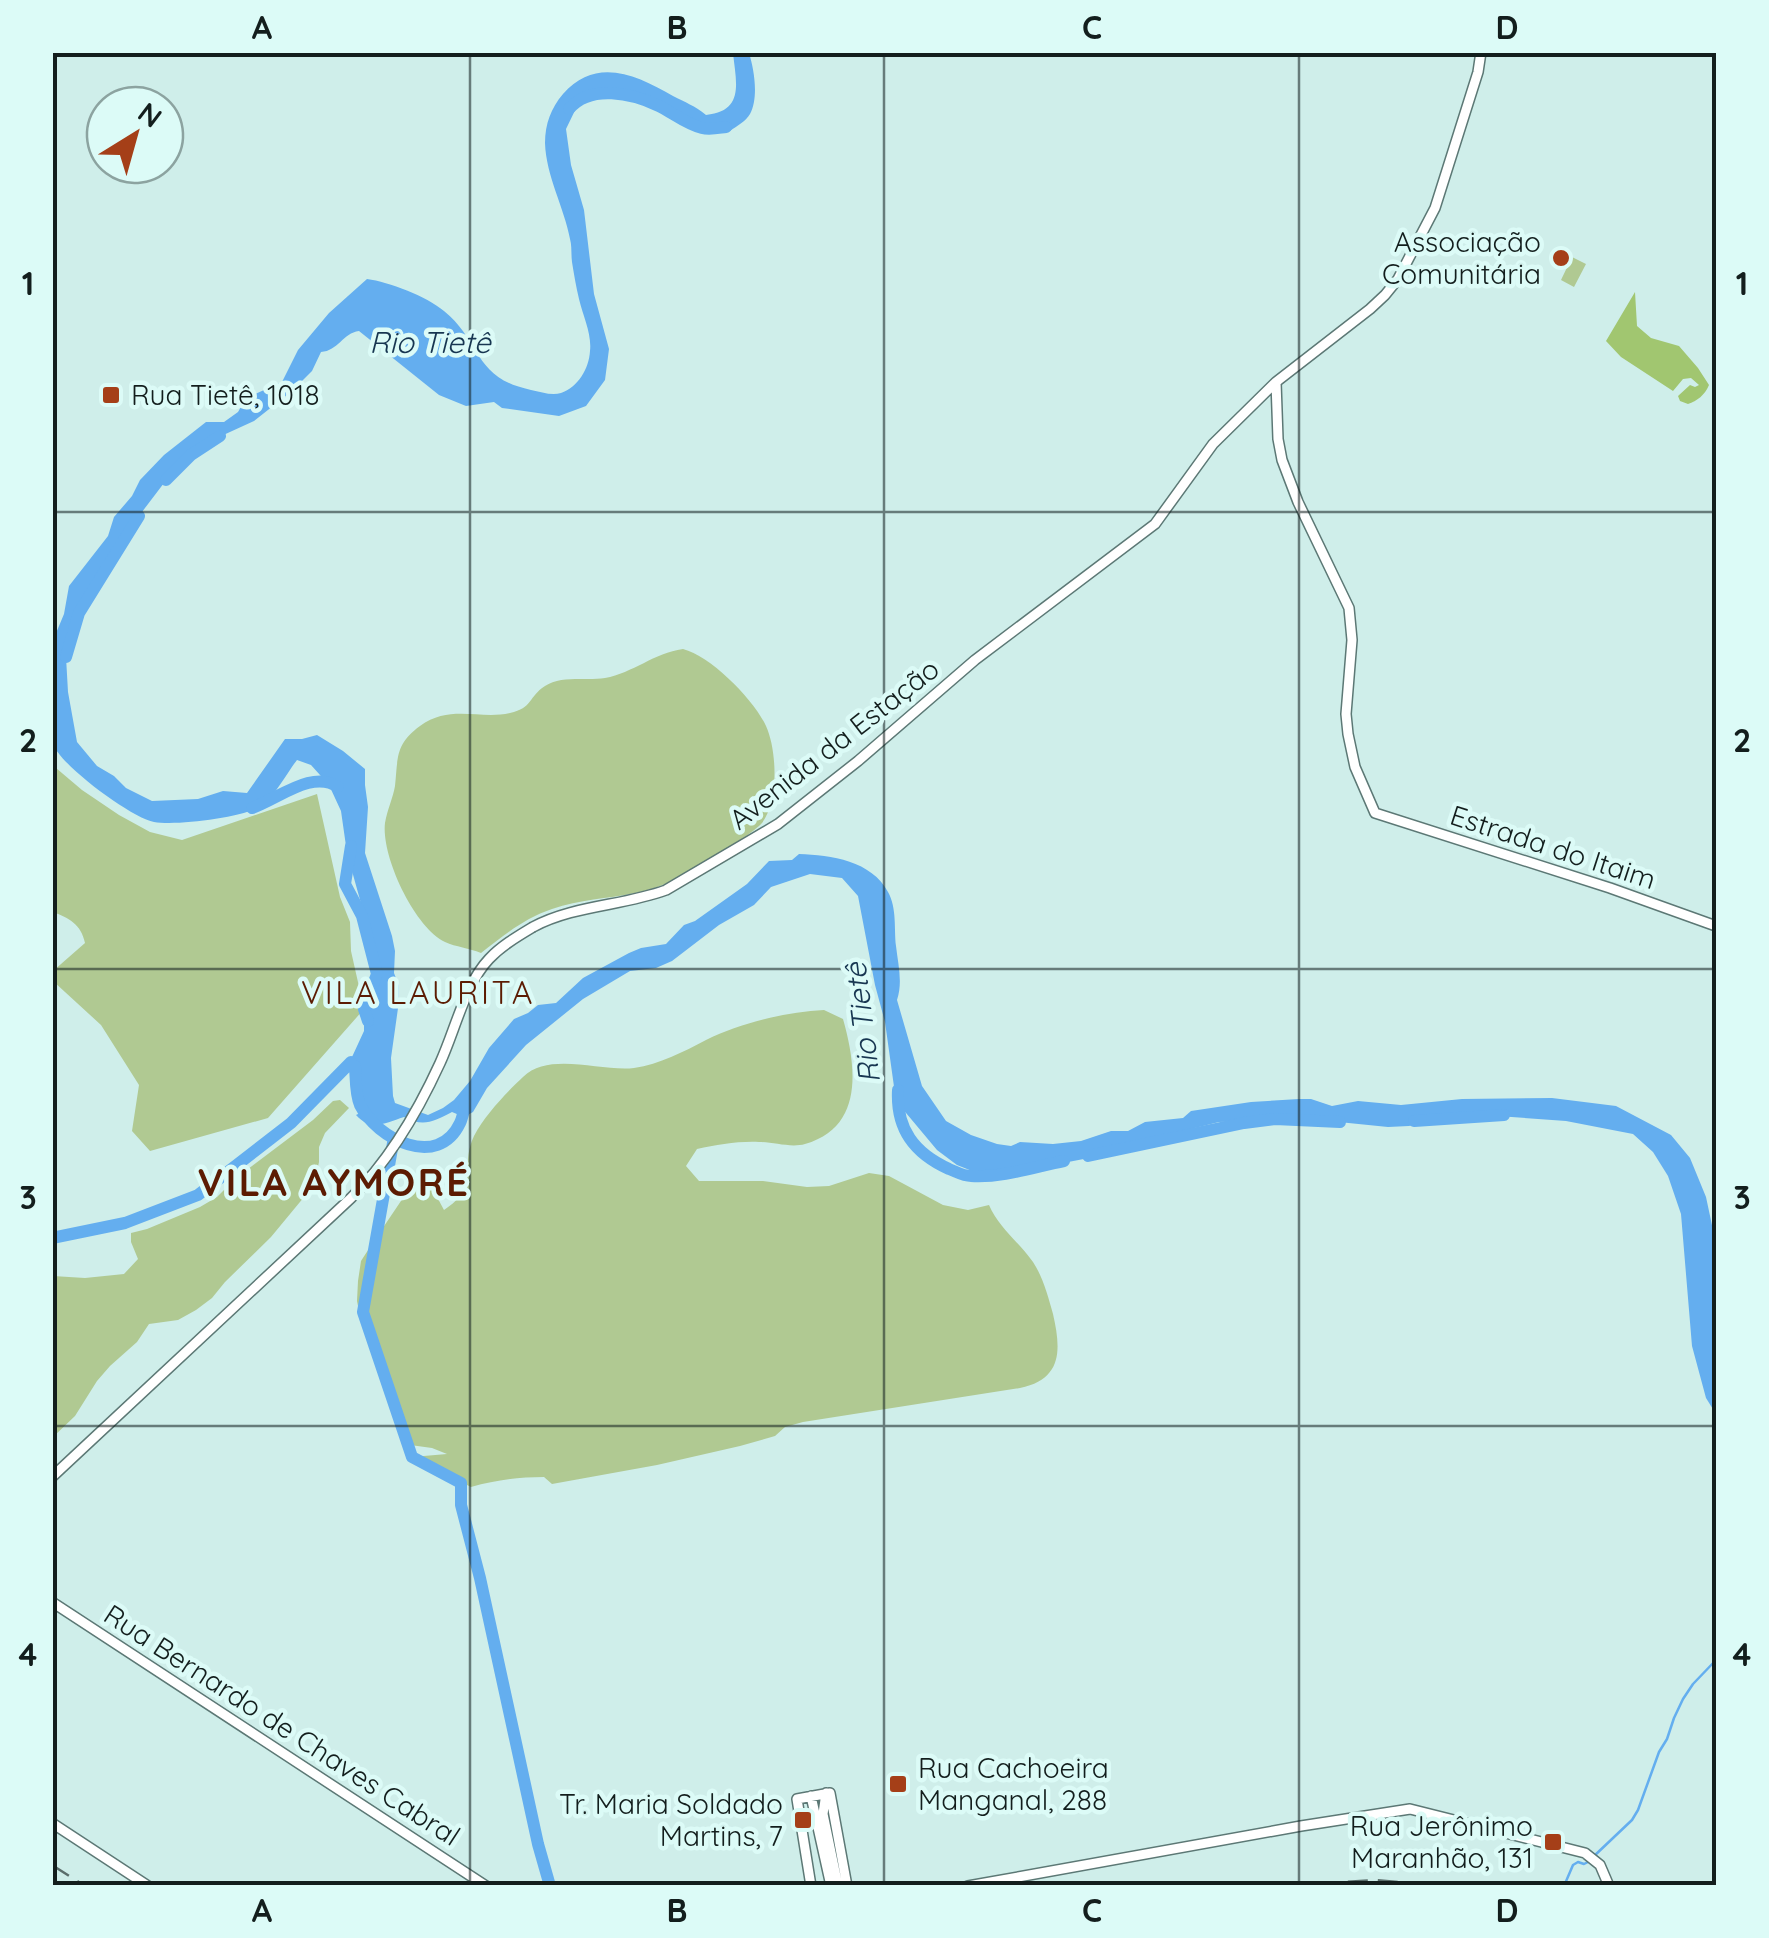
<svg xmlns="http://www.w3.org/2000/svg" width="1769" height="1938" font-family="Quicksand,sans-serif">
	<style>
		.green { fill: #b0c992 }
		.forest { fill: #a1c670 }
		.water { fill: #64aeef }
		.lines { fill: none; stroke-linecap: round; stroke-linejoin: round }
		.stream { stroke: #64aeef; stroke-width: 2.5 }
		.river { stroke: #64aeef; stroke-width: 12 }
		.secondary-casing { stroke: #5c7875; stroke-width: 12 }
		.secondary { stroke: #fff; stroke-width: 9 }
		.rail { stroke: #5a6d6b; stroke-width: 2.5; stroke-dasharray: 20 10; stroke-linecap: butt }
		.grid { fill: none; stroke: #131e1d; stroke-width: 2.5; stroke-opacity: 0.55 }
		.poi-dot { fill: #a53f18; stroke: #dcfbf7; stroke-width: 4 }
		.labels { text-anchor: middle; stroke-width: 9; stroke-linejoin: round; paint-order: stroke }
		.poi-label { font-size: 28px; fill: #131e1d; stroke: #dcfbf7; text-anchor: end }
		.street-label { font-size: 28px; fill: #131e1d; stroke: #dcfbf7 }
		.water-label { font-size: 30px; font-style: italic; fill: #173651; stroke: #dcfbf7 }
		.quarter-label { font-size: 32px; letter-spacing: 2.5px; fill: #5c1c03; stroke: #dcfbf7 }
		.district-label { font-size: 38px; font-weight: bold; letter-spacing: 2.5px; fill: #5c1c03; stroke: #dcfbf7 }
		.neatline { fill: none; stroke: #131e1d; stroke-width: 4 }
		.grid-label { font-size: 32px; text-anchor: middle; font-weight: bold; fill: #131e1d }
	</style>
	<rect width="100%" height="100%" fill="#cfeeea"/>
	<!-- green -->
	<path class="green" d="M1572 257 1586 264 1574 287 1561 280Z
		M683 649C711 656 754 700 766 726 777 750 779 801 762 823 751 836 683 877 665 884 656 888 645 891 635 893 607 899 580 899 552 909 525 918 504 935 481 953 469 948 456 947 445 942 414 927 381 856 385 823 387 810 393 798 395 786 398 758 395 744 420 726 450 704 480 720 510 713 533 708 528 697 545 686 561 675 587 681 605 678 633 673 654 653 683 649Z
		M56 768 82 790 119 815 150 832 182 840 317 794 340 897 350 922 351 951 364 1009 268 1118 150 1151 132 1131 139 1085 101 1025 53 981V971L85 943C81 924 69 918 53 912L52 771Z
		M824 1010 843 1019C856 1065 865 1127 805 1144 791 1148 773 1142 759 1142 738 1141 717 1145 697 1149L686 1166 699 1181H763L807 1187 829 1186 869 1173 889 1176 943 1205 968 1210 989 1205C999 1228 1019 1242 1033 1262 1043 1277 1048 1296 1053 1314 1061 1349 1063 1379 1020 1388L803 1422 785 1427 775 1436 740 1446 657 1465 552 1484 544 1477C519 1477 496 1480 471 1487L412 1457 447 1454 432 1448 403 1444 401 1424 387 1386 376 1344 361 1321 357 1301 358 1281 361 1261 372 1244 405 1195 424 1176 436 1184 437 1197 444 1210C481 1186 459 1168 474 1136 485 1115 506 1093 523 1077 549 1051 602 1072 634 1068 660 1064 683 1052 706 1040 741 1023 785 1012 824 1010Z
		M340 1100 349 1108 325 1133 319 1147V1162L314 1185 271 1237 225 1282 212 1298 196 1310 178 1320 149 1324 137 1342 110 1366 97 1381 75 1416 53 1437V1276L85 1278 124 1274 138 1259 131 1242V1233L147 1229 200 1207 217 1197 236 1178 313 1120 333 1101Z"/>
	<!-- forest -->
	<path class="forest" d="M1635 292 1637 326 1651 338 1679 346 1698 368 1709 385C1705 395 1697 401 1688 404L1680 401 1678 396 1690 385 1695 387 1699 385 1691 378 1683 379 1673 391 1621 357 1606 341Z"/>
	<!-- water -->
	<path class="water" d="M733 53H749C754 69 759 97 750 114 746 121 737 126 730 131H715L704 127 695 120 675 116 636 95 593 92 581 98 566 129 571 165 584 210 594 294 609 349 605 380 586 406 559 416 502 408 494 402 466 406 439 395 359 331C343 333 338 351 321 352L312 371 292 391 254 421 219 437 183 458 126 533 115 553 103 566 87 591 72 624 70 645 66 657 68 692 77 742 97 766 114 776 126 788 152 801 198 799 223 791 247 793 285 739H302L317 735 343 751 365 769V785L368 807 365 853 392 936 395 951 394 973 399 986V1001L391 1058 393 1096 395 1103 428 1115 443 1108 454 1100 470 1081 489 1048 514 1019 528 1013 538 1005 556 1003 583 978 629 953 641 948 666 944 684 925 695 921 747 884 769 861 792 860 799 854C831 855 872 861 888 892 897 908 894 929 896 946 898 964 903 982 897 1000L922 1086 946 1121 971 1135 997 1144 1011 1146 1020 1142 1053 1144 1081 1141 1111 1131H1128L1145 1122 1183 1118 1191 1111 1251 1102 1299 1099H1311L1332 1106 1358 1101 1401 1105 1462 1099 1552 1098 1616 1106 1671 1135 1690 1158 1706 1197 1716 1244V1414L1706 1398 1692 1346 1681 1214 1668 1176 1653 1152 1633 1134 1566 1121 1497 1116 1441 1117 1409 1126 1388 1127 1309 1119 1219 1122 1123 1146 1089 1158 1005 1174 977 1173 957 1165 937 1150 896 1101 885 1022 875 985 858 896 842 878 810 874 771 887 754 905 719 925 672 961 656 968 630 971 583 999 526 1045 487 1088 473 1112 464 1117 452 1112C433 1122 423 1127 404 1117 385 1123 371 1132 356 1115L364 1111C365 1094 359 1084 350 1070L352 1057 364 1031V1009L375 990 377 961 347 853 341 811 329 785 311 765 297 760C286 774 273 800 259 807 241 818 175 826 154 822 132 818 61 766 53 744 51 738 53 727 53 721 53 698 53 675 53 652L54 638 64 614 69 586 108 536 114 517 132 496 140 480 164 455 206 422H224L238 412 246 398 282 382 298 350 329 313 367 279C389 282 426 296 444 311 482 342 473 378 531 390 541 392 552 396 561 393 578 387 589 369 590 351 592 334 583 316 579 299 576 287 574 274 572 262 571 254 572 246 570 239 564 207 546 176 545 143 545 124 551 108 563 94 596 56 637 75 673 96 685 102 695 106 706 115 745 111 736 82 733 53Z"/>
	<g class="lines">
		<!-- stream -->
		<path class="stream" d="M1593 1857 1632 1820 1638 1810 1659 1752 1667 1739 1674 1718 1683 1699 1693 1684 1716 1660
			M1564 1886 1573 1865 1578 1862 1584 1864 1588 1862"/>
		<!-- river -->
		<path class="river" d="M569 109C590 84 632 93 659 106 673 113 686 124 702 128 710 130 718 128 726 127
			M166 480 191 455 220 436
			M66 657 79 613 139 516
			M252 808C278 799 313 769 338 787
			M351 846 345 884 362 916 377 974 364 1009 368 1021
			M355 1066C356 1078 355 1093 360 1105 377 1139 438 1170 460 1123 463 1117 464 1108 466 1101
			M898 1090C896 1129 914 1153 949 1169 957 1172 963 1176 971 1176 1002 1178 1034 1167 1064 1161
			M1414 1121 1504 1115
			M393 1143 363 1312 412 1457 461 1483V1505L480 1578 538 1844 550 1886
			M1088 1156 1244 1123 1275 1119 1340 1122
			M52 1238 125 1223 198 1195 291 1123 351 1062"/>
		<defs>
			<path id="secondary" d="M1481 52 1478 72 1435 208 1398 279 1385 295 1370 309 1276 382 1278 439 1282 460 1298 502 1349 608 1352 640 1346 714 1348 734 1355 767 1375 813 1610 888 1716 926
				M52 1477 351 1198C389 1161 418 1111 440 1063 455 1031 465 984 489 959 501 946 518 936 533 927 574 905 623 906 666 890L778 824 858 761 975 660 1155 524 1213 444 1276 382
				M52 1602 486 1886
				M826 1793 823 1814 838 1886
				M811 1796 831 1886
				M52 1823 148 1886
				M811 1886 797 1799 830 1793 847 1886
				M968 1886 1301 1826 1410 1809 1585 1853 1600 1865 1609 1886"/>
		</defs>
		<!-- secondary casing -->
		<use href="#secondary" class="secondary-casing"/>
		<!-- secondary -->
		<use href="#secondary" class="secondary"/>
		<!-- rail -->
		<path class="rail" d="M52 1865 85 1886
			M1288 1886 1375 1880 1444 1886"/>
	</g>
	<!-- grid -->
	<path class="grid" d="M470 52V1886M884 52V1886M1299 52V1886M52 512H1716M52 969H1716M52 1426H1716"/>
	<!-- markers -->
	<g class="poi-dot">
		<circle cx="1561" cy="258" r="10"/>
		<rect x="101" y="385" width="20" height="20" rx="5"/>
		<rect x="888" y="1774" width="20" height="20" rx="5"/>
		<rect x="793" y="1810" width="20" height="20" rx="5"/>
		<rect x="1543" y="1832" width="20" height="20" rx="5"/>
	</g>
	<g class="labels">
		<!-- poi labels -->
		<g class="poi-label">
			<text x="1541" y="252">Associação<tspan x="1541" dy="32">Comunitária</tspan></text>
			<text x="131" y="405" text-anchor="start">Rua Tietê, 1018</text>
			<text x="918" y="1778" text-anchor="start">Rua Cachoeira<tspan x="918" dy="32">Manganal, 288</tspan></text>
			<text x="783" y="1814">Tr. Maria Soldado<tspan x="783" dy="32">Martins, 7</tspan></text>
			<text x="1533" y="1836">Rua Jerônimo<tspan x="1533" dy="32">Maranhão, 131</tspan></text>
		</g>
		<!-- street labels -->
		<g class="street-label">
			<text transform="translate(834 744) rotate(-38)" y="10">Avenida da Estação</text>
			<text transform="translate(1553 847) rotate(18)" y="10">Estrada do Itaim</text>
			<text transform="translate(282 1725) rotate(33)" y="10">Rua Bernardo de Chaves Cabral</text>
		</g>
		<!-- water labels -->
		<g class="water-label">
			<text x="430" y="353">Rio Tietê</text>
			<text transform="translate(863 1023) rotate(-97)" y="10">Rio Tietê</text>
		</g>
		<!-- quarter labels -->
		<g class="quarter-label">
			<text x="418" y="1004">VILA LAURITA</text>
		</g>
		<!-- district labels -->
		<g class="district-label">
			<text x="334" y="1196">VILA AYMORÉ</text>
		</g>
	</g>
	<!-- border -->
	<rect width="1769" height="1938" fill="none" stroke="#dcfbf7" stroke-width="110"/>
	<!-- north arrow -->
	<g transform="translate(135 135) rotate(37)"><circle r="48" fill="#dcfbf7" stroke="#8ca3a0" stroke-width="2.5"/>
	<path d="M0-8L18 38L0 25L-18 38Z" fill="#a53f18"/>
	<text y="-15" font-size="28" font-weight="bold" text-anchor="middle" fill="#131e1d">N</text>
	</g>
	<rect x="55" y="55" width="1659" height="1828" class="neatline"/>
	<g class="grid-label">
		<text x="262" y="39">A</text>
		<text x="677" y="39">B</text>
		<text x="1092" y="39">C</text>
		<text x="1507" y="39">D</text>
		<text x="28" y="295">1</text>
		<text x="1742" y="295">1</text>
		<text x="28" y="752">2</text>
		<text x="1742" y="752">2</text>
		<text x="28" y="1209">3</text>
		<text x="1742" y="1209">3</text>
		<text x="28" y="1666">4</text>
		<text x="1742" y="1666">4</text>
		<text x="262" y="1922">A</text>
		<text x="677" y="1922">B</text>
		<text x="1092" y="1922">C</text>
		<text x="1507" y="1922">D</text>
	</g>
</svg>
